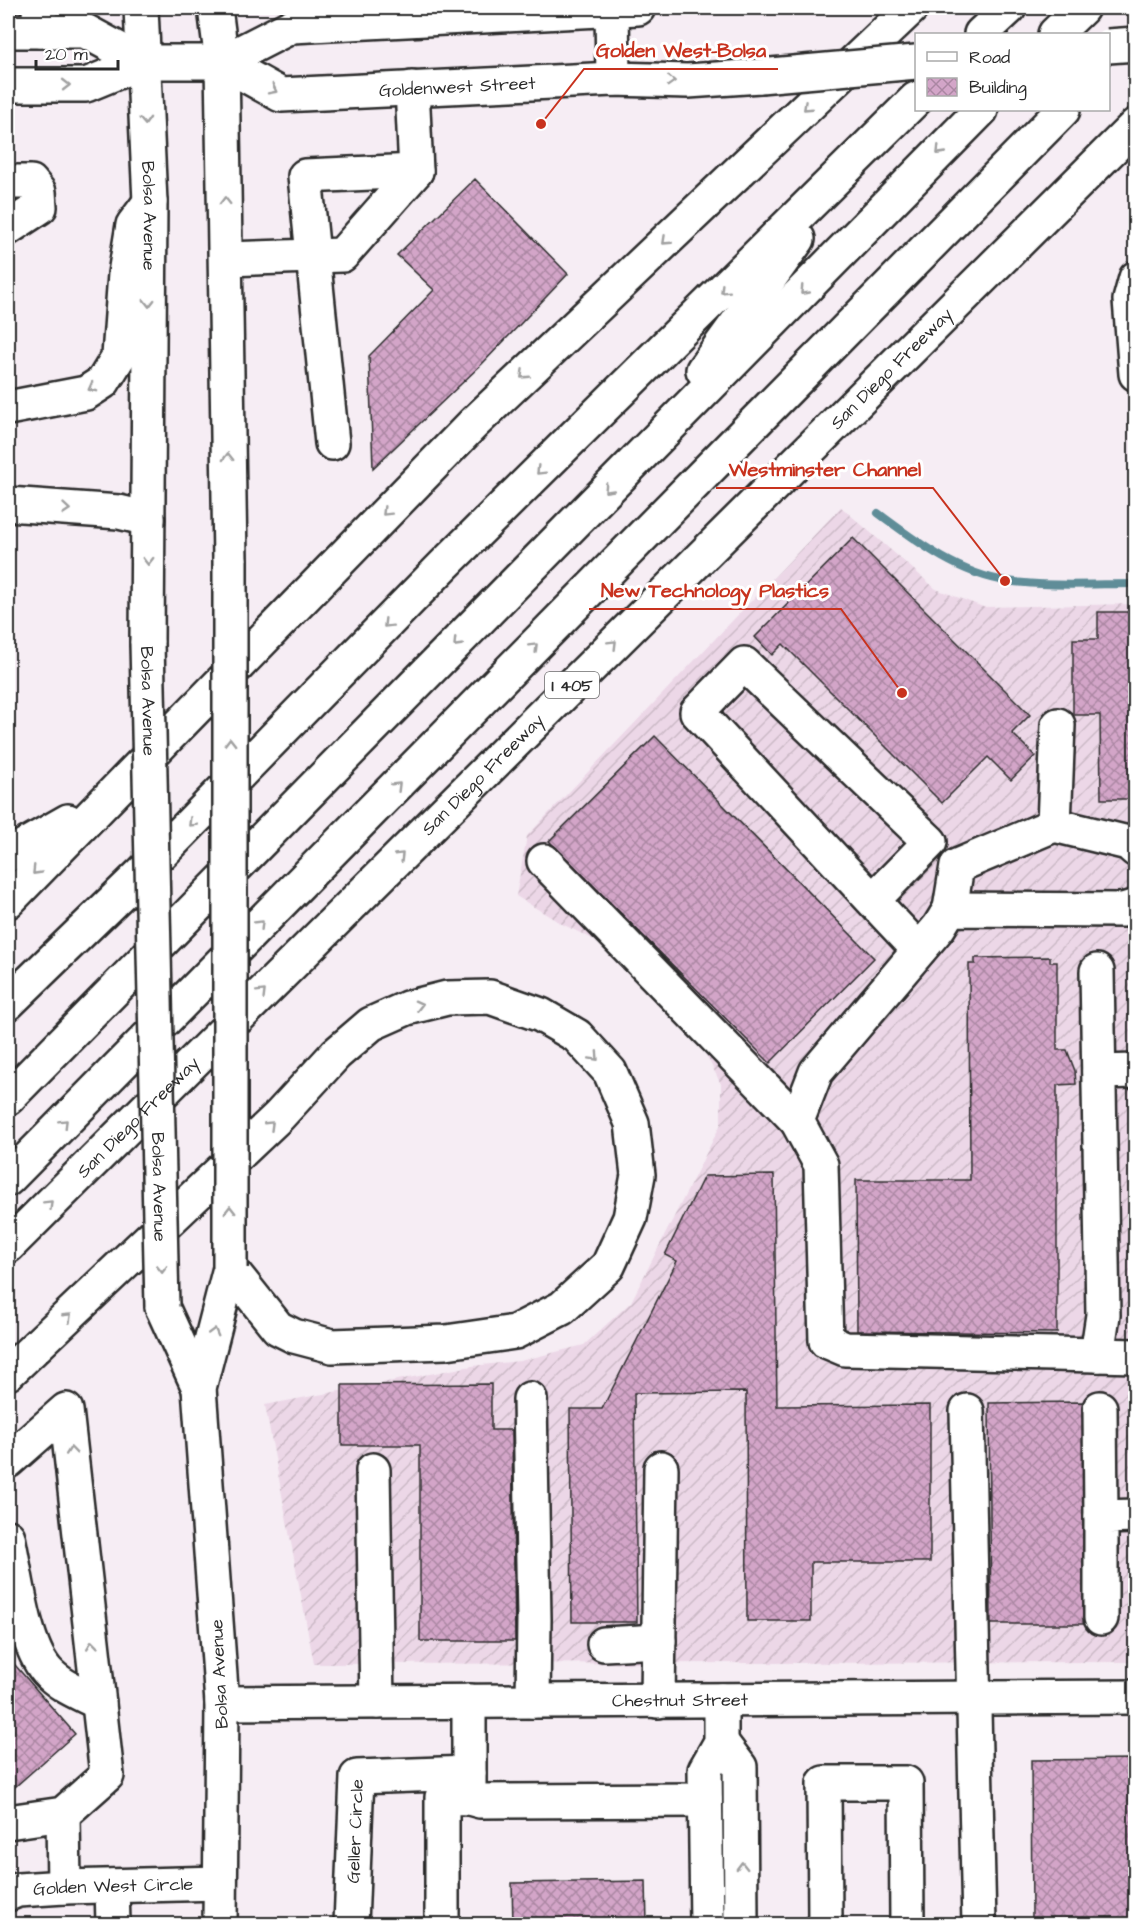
<svg xmlns="http://www.w3.org/2000/svg" width="1143" height="1932" font-family="'Architects Daughter',sans-serif">
	<style>
		.industrial { fill: url(#industrial-furrows) }
		.lines { fill: none; stroke-linecap: round; stroke-linejoin: round }
		.stream { stroke: #5f8d98; stroke-width: 8 }
		.building { fill: url(#building-cross-hatch); stroke: #2b2b2b; stroke-width: 1.5 }
		.minor-casing { stroke: #2b2b2b; stroke-width: 38 }
		.major-casing { stroke: #2b2b2b; stroke-width: 38 }
		.highway-casing { stroke: #2b2b2b; stroke-width: 38 }
		.minor { stroke: #fff; stroke-width: 33 }
		.major { stroke: #fff; stroke-width: 33 }
		.highway { stroke: #fff; stroke-width: 33 }
		.major-bridge-casing { stroke: #2b2b2b; stroke-width: 38; stroke-linecap: butt }
		.major-bridge { stroke: #fff; stroke-width: 33 }
		.oneway { stroke: #a0a0a0 }
		.labels { text-anchor: middle; stroke-width: 6; stroke-linejoin: round; paint-order: stroke }
		.shield { fill: #fff; stroke: #6b6b6b; stroke-width: 1.5 }
		.shield-label { font-size: 16px; font-weight: bold; fill: #2b2b2b }
		.street-label { font-size: 18px; fill: #2b2b2b; stroke: #fff }
		.leader { fill: none; stroke: #c8321e; stroke-width: 2 }
		.callout-dot { fill: #c8321e; stroke: #fff; stroke-width: 2 }
		.callout-label { font-size: 20px; text-anchor: middle; font-weight: bold; fill: #c8321e; stroke: #fff; stroke-width: 6; stroke-linejoin: round; paint-order: stroke }
	</style>
	<defs>
		<pattern id="industrial-furrows" width="10" height="10" patternUnits="userSpaceOnUse" patternTransform="scale(1.5)"><rect width="10" height="10" fill="#ecd7e7"/><path d="M-1 1l2-2M0 10L10 0M9 11l2-2" fill="none" stroke="#cbb9c6"/></pattern>
		<pattern id="building-cross-hatch" width="8" height="8" patternUnits="userSpaceOnUse" patternTransform="scale(1.5)"><rect width="8" height="8" fill="#d3a5c8"/><path d="M0 0l8 8M0 8l8-8" fill="none" stroke="#ab87a3"/></pattern>
	</defs>
	<rect width="100%" height="100%" fill="#f6edf4"/>
	<filter id="ink" filterUnits="userSpaceOnUse"><feTurbulence type="fractalNoise" baseFrequency=".0167" numOctaves="2"/><feDisplacementMap in="SourceGraphic" scale="12" xChannelSelector="R" yChannelSelector="G"/><feConvolveMatrix kernelMatrix="1 2 1 2 8 2 1 2 1" color-interpolation-filters="sRGB"/></filter>
	<g filter="url(#ink)">
		<!-- industrial -->
		<path class="industrial" d="M841 507 936 589 983 607 1135 604V1662L314 1664 265 1405 472 1366 520 1361 584 1345 631 1302 721 1124V1084L701 1045 605 945 562 924 516 896 527 836Z"/>
		<g class="lines">
			<!-- stream -->
			<path class="stream" d="M878 513C916 541 958 574 1007 581 1049 587 1093 584 1136 584"/>
		</g>
		<!-- building -->
		<path class="building" d="M475 179 568 274 482 364 373 468 369 356 434 290 397 255Z
			M853 538 1030 715 1012 733 1035 756 1011 780 988 757 942 803 783 644 772 655 755 637Z
			M1098 612H1136V799H1101L1100 715H1073V639H1098Z
			M655 736 874 958 770 1063 549 841Z
			M1050 957V962H1057V1050H1067L1075 1071 1076 1084 1057 1085V1333L857 1331 856 1180H970L969 964H975V958Z
			M774 1175 777 1406 930 1405V1562H811V1621H747L746 1392 634 1393 637 1622H572L570 1409H602L677 1261 665 1255 704 1176Z
			M491 1384V1430H512L515 1641H420V1445H342V1385Z
			M1083 1402 1084 1624H991L989 1403Z
			M8 1657 75 1734 8 1793Z
			M1136 1759V1924H1032L1031 1760Z
			M646 1881 647 1924H513L512 1883Z"/>
		<g class="lines">
			<defs>
				<g id="minor">
					<path d="M39 8 40 31"/>
					<path d="M612 8 613 79"/>
					<path d="M8 182H31L39 192 40 207 8 228"/>
					<path d="M226 259 342 255 416 171 412 88"/>
					<path d="M332 443 305 176 416 171"/>
					<path d="M1054 825 1058 725"/>
					<path d="M544 861 797 1121"/>
					<path d="M873 900 930 842 744 664 697 712 887 916 919 950"/>
					<path d="M950 909 957 866 1054 825 1128 843 1136 850"/>
					<path d="M1097 971 1103 1315 1097 1355 845 1349 826 1341 821 1165 797 1121 816 1072 939 927 950 909 1123 910 1136 906"/>
					<path d="M1099 1072 1136 1071"/>
					<path d="M1097 1355 1136 1356"/>
					<path d="M530 1399 534 1619 533 1701"/>
					<path d="M1100 1408 1101 1517"/>
					<path d="M967 1411 979 1924"/>
					<path d="M8 1461 66 1410 107 1775 63 1814 8 1822"/>
					<path d="M373 1470 377 1702"/>
					<path d="M8 1537C16 1573 23 1644 47 1671 60 1686 82 1694 99 1703"/>
					<path d="M1101 1618V1517L1136 1516"/>
					<path d="M604 1644 659 1641"/>
					<path d="M658 1701 661 1468"/>
					<path id="s1" d="M222 1703 1136 1697"/>
					<path d="M721 1742 740 1767 741 1924"/>
					<path d="M469 1798 480 1801 705 1800"/>
					<path d="M63 1814 64 1887"/>
					<path d="M112 1886 113 1924"/>
					<path id="s2" d="M8 1894 18 1890 64 1887 220 1883"/>
					<path id="s3" d="M351 1924 357 1777 469 1773"/>
					<path d="M442 1924V1797L469 1798V1701"/>
					<path d="M707 1924 705 1770 721 1742V1700"/>
					<path d="M825 1924 824 1783H906L907 1924"/>
				</g>
				<g id="major">
					<path id="s4" d="M141 8 150 202 147 643"/>
					<path d="M215 8 222 62 230 560"/>
					<path d="M8 31H85L142 62"/>
					<path id="s5" d="M222 62 281 95 613 79 688 81 760 76"/>
					<path d="M8 85H86L142 62H222L292 26 638 8"/>
					<path d="M162 1307 199 1388"/>
					<path d="M220 1924 222 1703 199 1388 230 1268"/>
				</g>
				<g id="highway">
					<path d="M981 34 1009 8"/>
					<path d="M1055 34 1082 8"/>
					<path d="M1136 278 1130 300 1136 374"/>
					<path d="M703 370 798 239"/>
					<path d="M8 408 86 393 103 382 119 356 125 274 133 225 150 202"/>
					<path d="M8 504 119 512 148 519"/>
					<path d="M8 855 68 821"/>
					<path d="M8 901 473 424 911 8"/>
					<path d="M8 1003 141 874 444 565 916 99"/>
					<path d="M8 1098 981 110"/>
					<path d="M8 1179 1063 110"/>
					<path id="s6" d="M8 1246 1136 125"/>
					<path d="M8 1373 279 1116 336 1054 371 1024 407 1008 447 998 490 997 541 1015 577 1036 610 1072 632 1123 638 1175 630 1218 608 1266 562 1308 515 1332 446 1342 332 1346 294 1336 278 1328 230 1268"/>
				</g>
			</defs>
			<!-- minor casing -->
			<use href="#minor" class="minor-casing"/>
			<!-- major casing -->
			<use href="#major" class="major-casing"/>
			<!-- highway casing -->
			<use href="#highway" class="highway-casing"/>
			<!-- minor -->
			<use href="#minor" class="minor"/>
			<!-- major -->
			<use href="#major" class="major"/>
			<!-- highway -->
			<use href="#highway" class="highway"/>
			<defs>
				<g id="major-bridge">
					<path d="M1108 46 1136 44"/>
					<path d="M760 76 916 62"/>
					<path d="M230 560V1268"/>
					<path id="s7" d="M147 643 162 1307"/>
				</g>
			</defs>
			<!-- major-bridge casing -->
			<use href="#major-bridge" class="major-bridge-casing"/>
			<!-- major-bridge -->
			<use href="#major-bridge" class="major-bridge"/>
		</g>
		<!-- one-way arrows -->
		<defs><path id="oneway-chevron" d="M-2-3.5L2.5 0L-2 3.5" fill="none" stroke-width="1.6" stroke-linecap="round" stroke-linejoin="round" transform="scale(1.5)"/></defs>
		<g class="oneway">
			<use href="#oneway-chevron" transform="translate(671 81) rotate(2)"/>
			<use href="#oneway-chevron" transform="translate(66 85)"/>
			<use href="#oneway-chevron" transform="translate(273 90) rotate(27)"/>
			<use href="#oneway-chevron" transform="translate(807 107) rotate(137)"/>
			<use href="#oneway-chevron" transform="translate(145 121) rotate(87)"/>
			<use href="#oneway-chevron" transform="translate(940 151) rotate(134)"/>
			<use href="#oneway-chevron" transform="translate(225 201) rotate(-91)"/>
			<use href="#oneway-chevron" transform="translate(666 241) rotate(137)"/>
			<use href="#oneway-chevron" transform="translate(724 290) rotate(135)"/>
			<use href="#oneway-chevron" transform="translate(804 291) rotate(134)"/>
			<use href="#oneway-chevron" transform="translate(149 303) rotate(90)"/>
			<use href="#oneway-chevron" transform="translate(524 375) rotate(137)"/>
			<use href="#oneway-chevron" transform="translate(92 388) rotate(152)"/>
			<use href="#oneway-chevron" transform="translate(228 457) rotate(-91)"/>
			<use href="#oneway-chevron" transform="translate(540 471) rotate(135)"/>
			<use href="#oneway-chevron" transform="translate(608 489) rotate(134)"/>
			<use href="#oneway-chevron" transform="translate(66 509) rotate(5)"/>
			<use href="#oneway-chevron" transform="translate(386 512) rotate(135)"/>
			<use href="#oneway-chevron" transform="translate(148 561) rotate(90)"/>
			<use href="#oneway-chevron" transform="translate(387 624) rotate(135)"/>
			<use href="#oneway-chevron" transform="translate(457 643) rotate(134)"/>
			<use href="#oneway-chevron" transform="translate(613 644) rotate(-45)"/>
			<use href="#oneway-chevron" transform="translate(534 647) rotate(-45)"/>
			<use href="#oneway-chevron" transform="translate(230 742) rotate(-90)"/>
			<use href="#oneway-chevron" transform="translate(397 786) rotate(-45)"/>
			<use href="#oneway-chevron" transform="translate(192 823) rotate(135)"/>
			<use href="#oneway-chevron" transform="translate(400 856) rotate(-45)"/>
			<use href="#oneway-chevron" transform="translate(36 871) rotate(134)"/>
			<use href="#oneway-chevron" transform="translate(260 924) rotate(-45)"/>
			<use href="#oneway-chevron" transform="translate(262 993) rotate(-45)"/>
			<use href="#oneway-chevron" transform="translate(419 1005) rotate(-14)"/>
			<use href="#oneway-chevron" transform="translate(595 1057) rotate(47)"/>
			<use href="#oneway-chevron" transform="translate(64 1123) rotate(-45)"/>
			<use href="#oneway-chevron" transform="translate(270 1125) rotate(-44)"/>
			<use href="#oneway-chevron" transform="translate(49 1204) rotate(-45)"/>
			<use href="#oneway-chevron" transform="translate(230 1210) rotate(-90)"/>
			<use href="#oneway-chevron" transform="translate(162 1269) rotate(89)"/>
			<use href="#oneway-chevron" transform="translate(68 1317) rotate(-44)"/>
			<use href="#oneway-chevron" transform="translate(214 1332) rotate(-75)"/>
			<use href="#oneway-chevron" transform="translate(71 1451) rotate(-96)"/>
			<use href="#oneway-chevron" transform="translate(92 1645) rotate(-96)"/>
			<use href="#oneway-chevron" transform="translate(742 1866) rotate(-91)"/>
		</g>
	</g>
	<g class="labels">
		<!-- shield labels -->
		<rect class="shield" x="545" y="672" width="54" height="26" rx="4.5"/>
		<g class="shield-label">
			<text x="572" y="691">I 405</text>
		</g>
		<!-- street labels -->
		<g class="street-label">
			<text dy="6" stroke="none"><textPath href="#s5" startOffset="244">Goldenwest Street</textPath></text>
			<text dy="6" stroke="none"><textPath href="#s4" startOffset="208">Bolsa Avenue</textPath></text>
			<text dy="6" stroke="none"><textPath href="#s6" startOffset="1245">San Diego Freeway</textPath></text>
			<text dy="6" stroke="none"><textPath href="#s7" startOffset="58">Bolsa Avenue</textPath></text>
			<text dy="6" stroke="none"><textPath href="#s6" startOffset="669">San Diego Freeway</textPath></text>
			<text dy="6" stroke="none"><textPath href="#s6" startOffset="183">San Diego Freeway</textPath></text>
			<text dy="6" stroke="none"><textPath href="#s7" startOffset="544">Bolsa Avenue</textPath></text>
			<text transform="translate(219 1674) rotate(-93)" y="6">Bolsa Avenue</text>
			<text dy="6" stroke="none"><textPath href="#s1" startOffset="458">Chestnut Street</textPath></text>
			<text dy="6" stroke="none"><textPath href="#s3" startOffset="93">Geller Circle</textPath></text>
			<text dy="6" stroke="none"><textPath href="#s2" startOffset="106">Golden West Circle</textPath></text>
		</g>
	</g>
	<!-- callouts -->
	<path class="leader" d="M541 124L584 69H778M1005 581L933 488H716M902 693L841 609H589"/>
	<g class="callout-dot">
		<circle cx="541" cy="124" r="6"/>
		<circle cx="1005" cy="581" r="6"/>
		<circle cx="902" cy="693" r="6"/>
	</g>
	<g class="callout-label">
		<text x="681" y="57">Golden West-Bolsa</text>
		<text x="825" y="476">Westminster Channel</text>
		<text x="715" y="597">New Technology Plastics</text>
	</g>
	<!-- margin -->
	<rect width="1143" height="1932" fill="none" stroke="#fff" stroke-width="30"/>
	<rect x="15" y="15" width="1113" height="1902" fill="none" stroke="#2b2b2b" stroke-width="2" filter="url(#ink)"/>
	<!-- legend -->
	<rect x="915" y="33" width="195" height="78" fill="#ffffff" stroke="#aaaaaa" stroke-width="1.5"/>
	<rect x="927" y="52" width="30" height="9" fill="#ffffff" stroke="#aaaaaa" stroke-width="1.5"/>
	<text x="969" y="63" font-size="18" fill="#2b2b2b">Road</text>
	<rect x="927" y="78" width="30" height="18" fill="url(#building-cross-hatch)" stroke="#aaaaaa" stroke-width="1.5"/>
	<text x="969" y="93" font-size="18" fill="#2b2b2b">Building</text>
	<!-- scale -->
	<path d="M36 60v9h82v-9" fill="none" stroke="#2b2b2b" stroke-width="3"/>
	<text x="45" y="60" font-size="18" fill="#2b2b2b" stroke="#ffffff" stroke-width="4.5" paint-order="stroke">20 m</text>
</svg>
